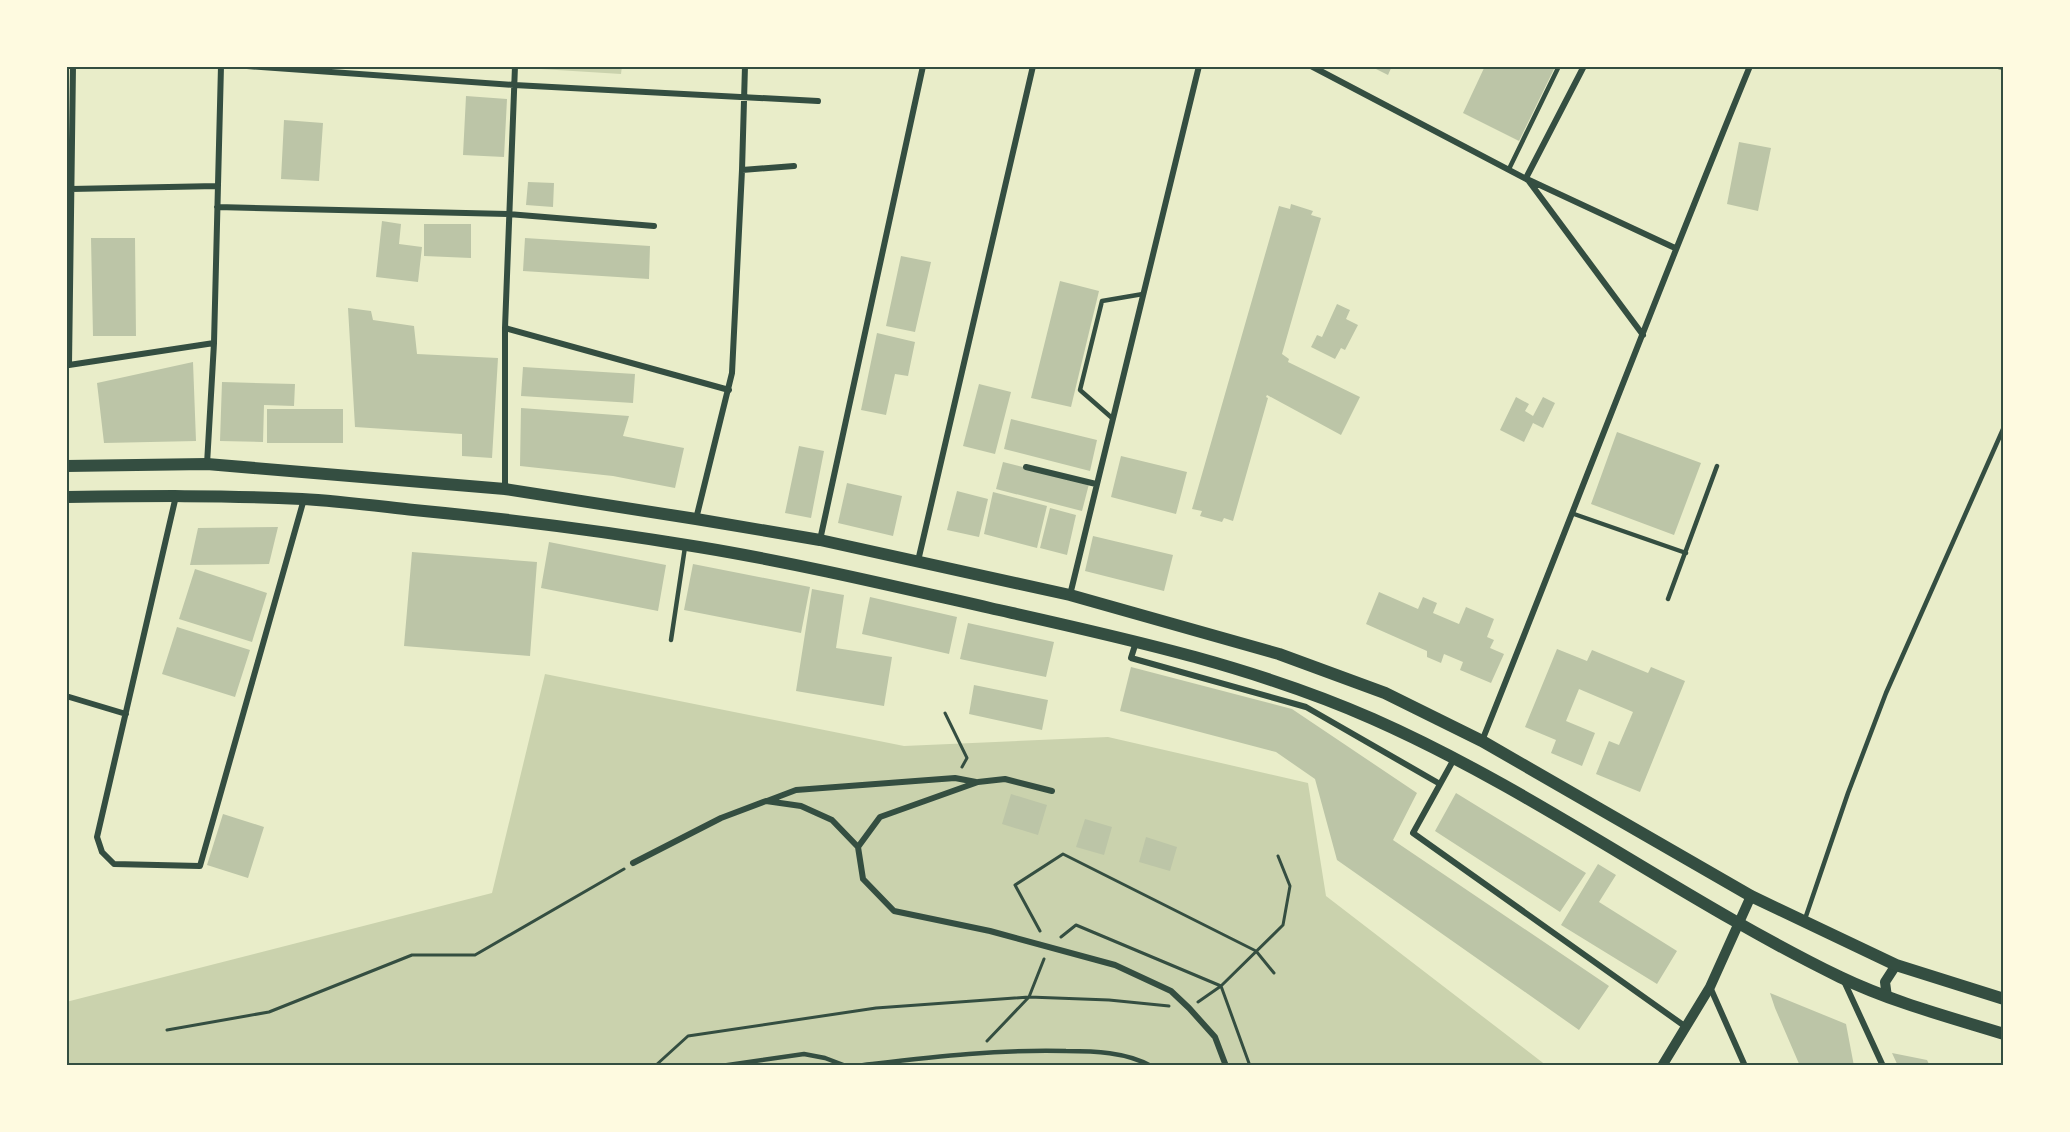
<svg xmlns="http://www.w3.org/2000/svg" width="2070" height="1132" font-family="Roboto,sans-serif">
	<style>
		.green { fill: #cad2ad }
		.building { fill: #bcc5a7 }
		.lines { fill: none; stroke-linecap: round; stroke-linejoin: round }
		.path { stroke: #344e41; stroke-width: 3 }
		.service { stroke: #344e41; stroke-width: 4.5 }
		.minor { stroke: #344e41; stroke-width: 6 }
		.tertiary { stroke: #344e41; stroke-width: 10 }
		.secondary { stroke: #344e41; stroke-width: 12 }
		.neatline { fill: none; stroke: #344e41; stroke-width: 2 }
	</style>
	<rect width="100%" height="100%" fill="#e9edc9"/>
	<!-- green -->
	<path class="green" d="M541 66H622L621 74 541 69Z
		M545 674 904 746 1108 737 1308 783 1326 896 1547 1066H66V1002L492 893Z"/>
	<!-- building -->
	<path class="building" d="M1370 66H1392L1388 75Z
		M1485 66 1555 67 1519 141 1463 113Z
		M466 96 507 99 504 157 463 155Z
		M284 120 323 123 319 181 281 179Z
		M1739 142 1771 148 1758 211 1727 204Z
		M528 182 554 183 553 207 526 205Z
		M1291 204 1313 211 1311 215 1321 218 1282 354 1289 359 1288 362 1360 397 1341 435 1267 395 1266 397 1268 398 1233 521 1224 518 1222 522 1200 516 1202 511 1192 509 1279 206 1290 209Z
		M382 221 401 224 399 244 422 247 418 282 376 277Z
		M424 224H471V258L424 256Z
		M91 238H135L136 336H93Z
		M525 238 650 246 649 279 523 271Z
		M901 256 931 262 915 332 886 326Z
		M1060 281 1099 291 1071 407 1031 398Z
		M1337 304 1350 310 1346 319 1358 325 1345 350 1341 348 1335 359 1311 347 1317 335 1322 337Z
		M348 308 371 311 373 320 414 326 417 354 498 358 492 458 462 456V434L355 427Z
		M877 333 915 342 908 376 895 374 886 415 861 410Z
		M193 362 196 441 104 443 97 383Z
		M523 367 635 374 633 403 521 396Z
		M222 382 295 384 294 406 264 405 263 442 220 441Z
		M979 384 1011 392 995 454 963 446Z
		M1516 397 1529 404 1525 411 1533 416 1543 397 1555 403 1543 428 1533 423 1524 442 1500 430Z
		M521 408 629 416 623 436 684 448 675 488 613 476 520 466Z
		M267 409H343V443H267Z
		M1011 419 1097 440 1090 471 1004 449Z
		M1617 432 1701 463 1674 535 1591 504Z
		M799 446 824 451 811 518 785 513Z
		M1121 456 1187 472 1176 514 1111 497Z
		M1003 462 1089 484 1082 511 996 489Z
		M847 483 902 496 893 536 838 523Z
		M957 491 988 499 979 537 947 530Z
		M993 492 1047 506 1037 548 984 534Z
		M1050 508 1076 515 1067 555 1040 548Z
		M278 527 269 564 190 565 198 528Z
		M1093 536 1173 555 1164 591 1085 571Z
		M549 542 666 565 658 611 541 588Z
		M412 552 537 562 530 656 404 646Z
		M693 564 810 587 801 633 684 610Z
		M195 569 267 593 252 642 179 619Z
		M812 589 844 595 836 648 892 657 884 706 796 691Z
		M1379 592 1418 609 1423 597 1437 603 1433 613 1459 624 1466 607 1494 619 1487 637 1494 640 1490 648 1504 654 1491 683 1460 670 1463 662 1444 654 1441 663 1427 657V651L1366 624Z
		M870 597 957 617 949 654 862 634Z
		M968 623 1054 642 1046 677 960 659Z
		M177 627 250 650 235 697 162 674Z
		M1557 649 1587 661 1592 650 1648 673 1651 667 1685 681 1640 792 1596 774 1609 741 1619 745 1633 712 1579 689 1566 721 1595 733 1582 766 1551 753 1556 740 1525 727Z
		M1131 667 1292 709 1417 793 1393 840 1609 986 1579 1030 1337 860 1315 779 1276 752 1120 711Z
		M974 685 1048 700 1042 730 969 714Z
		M1456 793 1586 873 1560 912 1435 831Z
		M1011 794 1047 805 1038 835 1002 824Z
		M223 814 264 827 248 878 207 865Z
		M1085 819 1112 827 1104 855 1076 847Z
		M1146 837 1177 847 1170 871 1139 862Z
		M1598 864 1616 875 1599 902 1677 951 1657 984 1561 925Z
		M1770 993 1846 1024 1854 1066H1800L1775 1008Z
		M1892 1053 1927 1060 1930 1066H1898Z"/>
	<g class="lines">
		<!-- path -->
		<path class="path" d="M945 713 967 758 962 767
			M1040 931 1015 885 1063 854 1256 951 1274 973
			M1061 937 1076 925 1221 986 1250 1066
			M1198 1002 1221 986 1283 925 1290 886 1278 856
			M167 1030 269 1012 412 955H475L624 869
			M987 1041 1029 997 1044 959
			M655 1066 688 1036 876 1008 1029 997 1109 1000 1169 1006"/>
		<!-- service -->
		<path class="service" d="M1509 169 1559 66
			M1112 418 1080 390 1102 301 1143 294
			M1574 514 1686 553
			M1668 599 1717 466
			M671 640 685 547
			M1805 919 1848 793 1886 693 2004 427
			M721 1066 804 1054 825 1058 846 1066
			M855 1066C925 1058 995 1049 1066 1051 1094 1051 1126 1052 1151 1066"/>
		<!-- minor -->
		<path class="minor" d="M247 66 514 85 818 101
			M1311 66 1528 180 1643 335
			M1998 66 2004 67
			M742 170 794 166
			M1526 178 1584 66
			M1529 180 1675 248
			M71 189 217 186
			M217 207 508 214 654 226
			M505 328 729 390
			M66 365H69L73 66
			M69 365 214 343
			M207 464 214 343 221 66
			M1026 467 1096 484
			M505 489V328L515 66
			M176 496 97 837 102 852 114 864 200 866 304 499
			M696 519 732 373 742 170 745 66
			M820 540 923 66
			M918 561 1033 66
			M1070 595 1199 66
			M1136 642 1131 658 1306 707 1440 784
			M66 696 126 714
			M1482 741C1572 516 1658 290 1750 66
			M1454 759 1413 833 1686 1027
			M1052 791 1005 779 978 782 880 817 858 847 863 879 894 911 990 931 1115 965 1171 991 1189 1008 1215 1037 1226 1066
			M767 801 796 790 955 778 976 782
			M633 863 721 818 766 801 801 806 832 820 858 847
			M1843 979 1883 1066
			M1710 987 1745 1066"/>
		<!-- tertiary -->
		<path class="tertiary" d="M1887 997 1885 982 1896 965
			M1662 1066 1710 987 1751 896"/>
		<!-- secondary -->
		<path class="secondary" d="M66 466 207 464 505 489 696 519 820 540 1070 595 1279 654 1385 693 1482 741 1751 896 1896 965 2004 999
			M66 497C145 496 223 495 302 499 339 501 377 506 414 510 509 519 604 531 699 547 796 563 893 586 990 608 1119 637 1251 665 1373 719 1536 791 1680 899 1840 977 1892 1002 1949 1017 2004 1034"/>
	</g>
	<!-- border -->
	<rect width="2070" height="1132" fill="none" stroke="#fefae0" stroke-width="135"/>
	<rect x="68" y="68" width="1934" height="996" class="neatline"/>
</svg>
